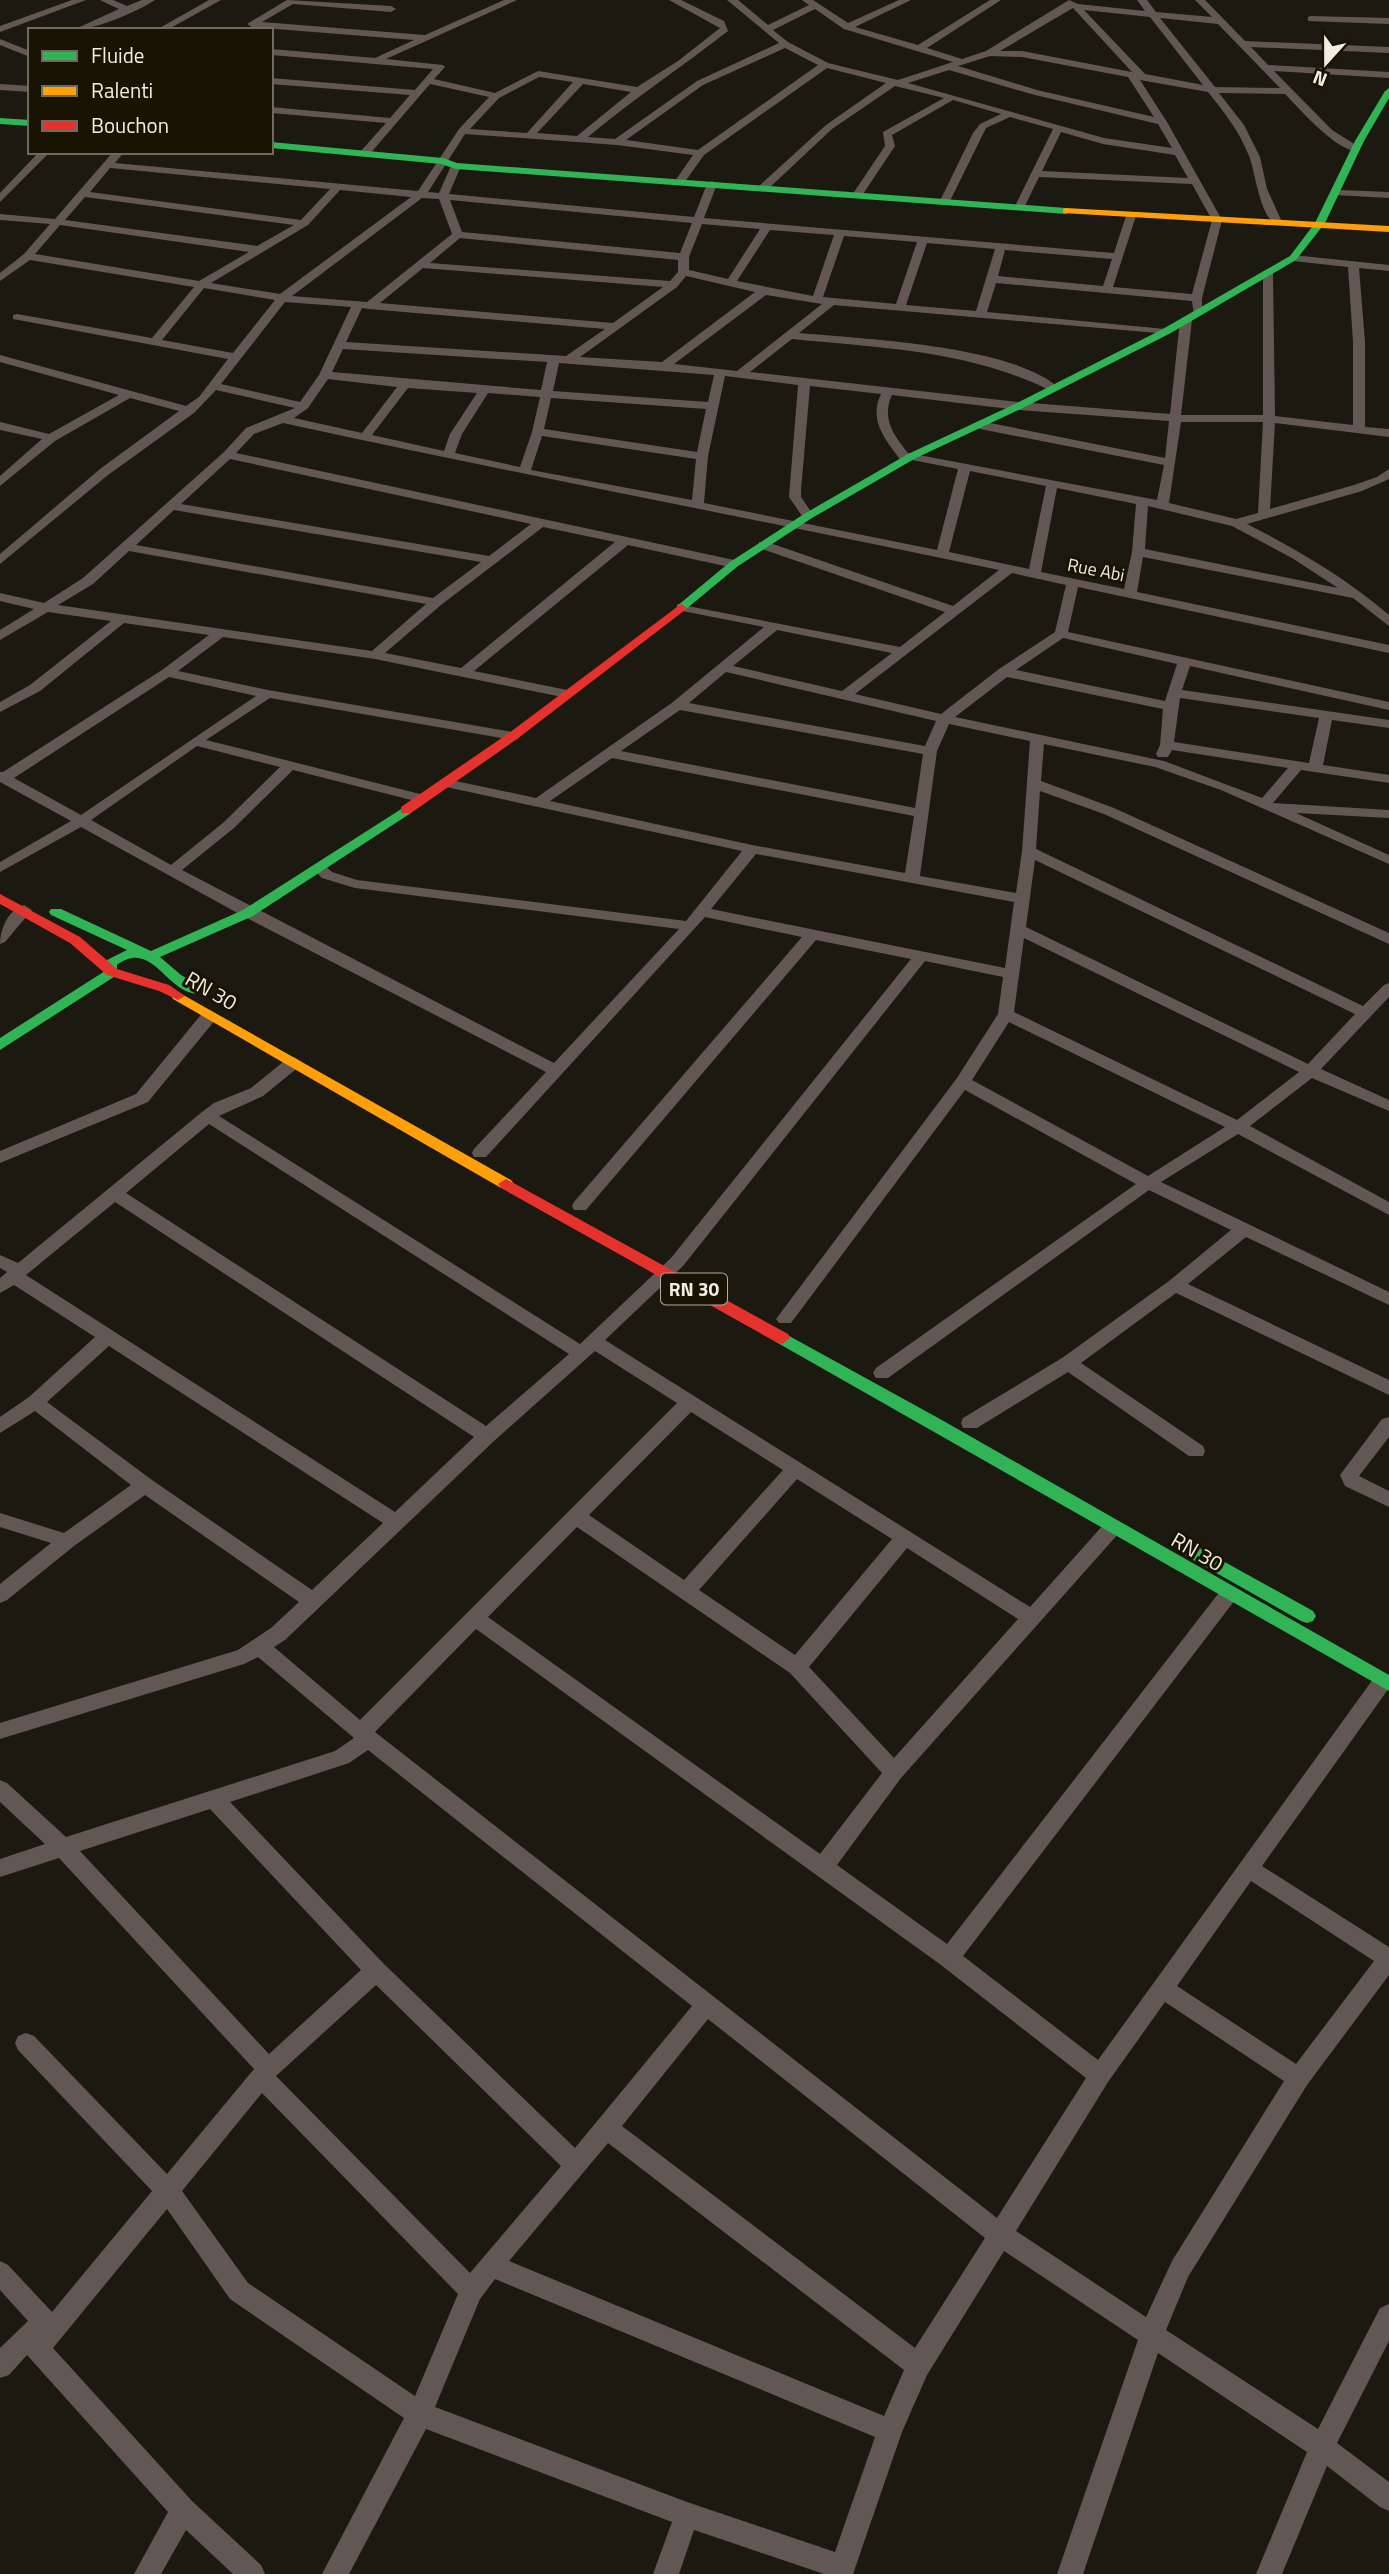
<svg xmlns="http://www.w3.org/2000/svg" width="1389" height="2574" font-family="'Titillium Web',sans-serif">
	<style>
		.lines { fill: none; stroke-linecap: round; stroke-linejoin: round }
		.street { fill: #635753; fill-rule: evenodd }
		.fast { fill: #30b455; fill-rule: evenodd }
		.slow { fill: #ff9f0a; fill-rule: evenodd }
		.jam { fill: #e5322d; fill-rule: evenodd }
		.labels { text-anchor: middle; stroke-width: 6; stroke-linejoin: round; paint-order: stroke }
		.far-street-label { font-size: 18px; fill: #f1ede2; stroke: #181303 }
		.shield { fill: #181303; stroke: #b0ac9f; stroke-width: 2 }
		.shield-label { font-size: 19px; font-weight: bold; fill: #f1ede2 }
		.street-label { font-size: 21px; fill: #f1ede2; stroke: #181303 }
	</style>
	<rect width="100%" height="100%" fill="#1c1910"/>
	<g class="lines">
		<!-- street -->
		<path class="street" d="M72 0H86L0 32V26Z
			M100 0H113L127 6 142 0H155C137 12 94 30 73 30L119 9Z
			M209 0H221L167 30H156Z
			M287 0 391 6 396 9 391 12 293 4 262 22 425 35 504 0H517L386 59 443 65 445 67 434 79 495 93 538 71 637 87 678 61 720 28 669 0H681L724 21 728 31C682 67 633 99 588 137L615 139 697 81 779 43 727 0H738L768 25 809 5 802 0H813L848 23 899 0H911L855 27 918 45 990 0H1001L927 48 962 59 986 51 1069 0 1078 4 1145 11 1137 0H1147L1156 12 1212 17 1195 0H1205L1245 41 1389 47V53L1251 47 1268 65 1389 72V78L1274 71 1332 130 1359 147V151C1337 153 1300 109 1285 94L1219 93 1244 125 1260 157 1267 189 1282 222 1277 225C1259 216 1256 173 1249 156 1240 132 1224 112 1208 92L1140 80 1167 122 1222 220 1202 298V315H1194L1192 301 996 283 987 312 1165 329 1169 330V334L834 305 799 333C863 339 1012 345 1059 388L1049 390C968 350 881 348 792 339L750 372 1019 402 1170 414 1180 320 1186 317 1192 320 1181 415H1263V273L1268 270 1273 273 1275 416 1353 425V342L1348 267 1293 261 1288 258 1293 255 1389 265V271L1359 268 1365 342V427L1389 429V437L1275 423 1270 509 1354 485 1377 477 1389 469V479L1362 491 1247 524C1298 550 1347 579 1389 615V626L1353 598 1143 557 1137 592 1389 645V653L1078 587 1068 632 1389 702V710L1190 666 1182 690 1389 720V728L1332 720 1323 765 1389 775V783L1301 770 1273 803 1389 810V818L1296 813 1389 855V864L1221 790 1155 767 1044 744 1041 781 1114 808 1389 933V944L1104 814 1040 791 1036 849 1363 1006 1384 985 1389 983V997L1321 1069 1389 1100V1111L1312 1078 1250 1126 1389 1202V1215L1238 1134 1161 1182 1389 1292V1305L1246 1237 1188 1284 1389 1380V1395L1176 1293 1081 1363 1203 1446 1205 1451 1203 1456H1189L1068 1372 977 1428H963L961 1423 963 1418 1062 1358 1169 1281 1231 1230 1149 1190 888 1378H876L873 1373 876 1368 1136 1184 965 1090 791 1323H779L776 1319 779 1315 957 1078 998 1014 1003 977 925 961 683 1266 605 1340 1030 1607 1105 1523 1112 1521 1119 1523 1122 1528 1119 1533 901 1778 837 1865 947 1944 1221 1590 1228 1587 1235 1590 1238 1595 1235 1600 963 1956 1098 2060 1376 1675 1383 1673 1389 1675V1688L1262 1866 1389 1947V1975L1307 2085 1188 2277 1166 2330 1318 2429 1380 2308 1389 2304V2341L1337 2443 1389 2482V2511L1380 2507 1327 2466 1282 2574H1256L1307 2452 1158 2353 1083 2574H1057L1138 2340 1004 2251 927 2375 902 2432 853 2574H824L694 2530 679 2574H653L672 2522 426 2429 349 2574H322L404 2418 230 2299 167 2209 53 2348 192 2501 261 2565 265 2574H233L186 2530 161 2574H134L168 2512 27 2355 9 2375 0 2378V2348L28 2321 0 2290V2261L8 2265 52 2312 152 2191 18 2050 15 2043 18 2036 26 2033 34 2036 167 2174 254 2069 59 1858 0 1877V1859L45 1844 0 1802V1780L7 1783 66 1837 335 1751 354 1738 258 1657 244 1664 0 1739V1723L238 1650 271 1628 299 1602 145 1495 74 1546 7 1600 0 1603V1584L51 1543 0 1527V1513L64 1533 131 1485 35 1411 0 1433V1417L29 1397 95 1337 14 1285 0 1293V1278L7 1272 0 1268V1255L18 1263 202 1112 214 1103 251 1088 288 1058 294 1057 302 1062 300 1066 263 1096 219 1116 580 1344 671 1258 911 959 816 940 586 1210H574L572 1206 574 1202 802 937 705 917 486 1157H474L472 1153 474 1149 546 1072 243 916 81 827 0 872V862L71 821 0 782V772H3L162 670 209 635 124 623 40 691 0 712V702L30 685 111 621 48 612 0 640V630L34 609 0 601V593L44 603 83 578 224 452 246 428 295 408 216 390 194 413 108 475 0 564V554L100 469 179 411 130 398 55 441 0 486V476L42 439 0 430V422L49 434 119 395 0 362V355L186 406 199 397 228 359 13 319V315L17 314 152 338 194 287 30 260 0 281V273L24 254 50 224 0 220V214L55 219 113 152H124L115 163 418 191 459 129 489 97 430 84 368 156H360V152L386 123 271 113V107L390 118 410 95 271 84V78L415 90 433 69 271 55V49L375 58 414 40 252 27 247 24ZM1073 8 1132 72 1022 51H1000ZM815 9 844 29 953 62 898 80 828 63 788 42 773 30ZM1084 10 1150 17 1203 85 1145 74ZM1160 18 1218 24 1280 88 1215 87ZM785 48 818 65 698 150 626 140 703 85ZM990 56 1022 57 1128 77 1154 117 1037 90 958 66ZM827 68 886 83 826 125 759 186V190H767L832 129 895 86 944 98 883 132 885 146 852 195 853 197H861L895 146 892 135 953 100 1001 114 980 124 973 133 939 203 940 205 949 203 986 128 1010 117 1053 129 1014 208 1015 210H1023L1039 177 1192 184 1212 220 1192 294 1113 287 1136 216 1131 213 1126 216 1114 253 704 218 717 184 712 181 707 184 694 217 449 194 461 166 456 163 451 166 439 193 428 192 465 134 617 145 693 155 675 181 684 183 704 155ZM949 70 1031 94 1158 124 1172 148 1104 138 908 83ZM539 77 573 82 527 133 470 129 499 98ZM583 84 631 92 577 136 537 133ZM1061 132 1103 144 1175 155 1188 178 1042 171ZM110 168 330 189 301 220 90 192ZM340 190 411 197 280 294 211 283 308 225ZM85 197 294 225 257 246 65 220ZM422 198 439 199 452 234 367 302 292 296ZM450 200 692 223 680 253 462 232ZM702 224 760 229 728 279 689 270V257ZM60 225 249 252 199 281 35 254ZM770 230 834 235 813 296 737 281ZM844 236 917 242 896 304 823 297ZM460 238 678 260V272L670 281 430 263ZM927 243 995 249 976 311 906 305ZM1005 250 1112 259 1103 286 998 276ZM423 268 663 287 613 323 380 303ZM686 276 755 292 662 362 580 357 677 287ZM204 288 275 300 233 353 162 340ZM766 295 822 304 737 371 674 364ZM285 302 351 307 319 375 300 402 221 384ZM362 308 369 309 605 329 566 356 346 342ZM343 349 547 362 541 390 332 372ZM559 363 714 375 708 402 553 391ZM725 376 798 385 789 497 804 519 808 520 814 516 801 497V490L810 386 881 394C868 421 886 440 902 462L912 460 958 469 937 550 704 503 708 456ZM328 379 397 387 362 433 294 418 308 408ZM408 388 477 393 450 434 444 451 372 435ZM488 393 540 397 532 432 520 467 455 453 462 434ZM892 395 1019 410 1169 421 1165 458 980 421 974 425 980 429 1164 465 1157 500 908 453C894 435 881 419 892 395ZM551 398 706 409 697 452 544 429ZM1181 422H1263L1258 513 1236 519 1169 503ZM283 423C521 475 761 520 999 570L953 606 767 542H759V548L945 612 900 647 677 604V610L764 627 673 702 536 798 446 779 439 783 446 787 742 851 686 921 357 880 332 872 324 865H314L312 868 322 878 355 888 679 929 554 1063 182 870 234 828 293 770 423 803 430 799 428 796 206 740 270 698 513 740 518 739V733L268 690 178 671 223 637 375 659 567 698 572 697V691L474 671 628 545 734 568 740 564 734 560 236 453 254 434ZM542 436 696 459 692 500 531 470ZM230 459 531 524 489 556 181 504ZM970 471 1046 486 1029 569 949 552ZM1057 488 1136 504 1132 552 1124 589 1041 572ZM1148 506 1232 526 1292 558 1338 588 1145 549ZM174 510 481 562 433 598 136 545ZM543 527 615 542 461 668 385 653 441 605ZM129 551 426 604 372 651 58 605 93 584ZM1012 573 1066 585 1055 632 999 669 941 714 855 694ZM777 630 892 653 842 691 733 666ZM1063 638 1177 664 1165 701 1016 670ZM726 672 936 721 925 746 689 703ZM169 677 256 696 81 815 14 778ZM1007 677 1163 709 1160 745 1156 754 1158 757H1168L1172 750 1288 768 1262 798 1164 761 955 717ZM1180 698 1319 718 1309 763 1174 742ZM680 710 923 754 915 808 621 751ZM949 724 1030 741 1022 851 1016 893 920 876 937 751ZM197 746 280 767 224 822 171 865 91 820ZM612 758 914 816 905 873 752 845 550 801ZM756 854 1014 902 1005 968 711 909ZM1035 860 1355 1014 1308 1064 1026 927ZM1024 938 1299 1072 1237 1120 1014 1012ZM1009 1022 1225 1127 1148 1176 972 1080ZM209 1124 569 1354 486 1426 126 1193ZM115 1202 474 1437 395 1512 26 1275ZM109 1346 383 1523 312 1590 152 1480 47 1402ZM595 1351 677 1403 360 1720 274 1647 285 1640 494 1441ZM691 1412 783 1470 684 1580 589 1515ZM797 1479 892 1539 795 1655 699 1590ZM577 1527 790 1673 882 1773 820 1854 488 1617ZM907 1548 1018 1619 894 1758 809 1667ZM476 1629 941 1965 1086 2078 997 2218 375 1732ZM368 1750 692 2006 575 2148 384 1964 230 1802 349 1763ZM210 1809 361 1970 269 2054 80 1851ZM1251 1881 1374 1961 1296 2064 1177 1986ZM376 1985 561 2166 470 2273 276 2076ZM1165 2002 1284 2081 1172 2261 1146 2317 1016 2231 1108 2082ZM708 2019 985 2238 915 2348 622 2126ZM262 2093 458 2294 415 2396 248 2283 182 2191ZM608 2143 904 2370 884 2416 509 2261ZM495 2279 875 2437 835 2552 687 2502 435 2407 480 2299Z
			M1311 16 1389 18V24L1308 21V17Z
			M0 39 30 51V57L0 45Z
			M0 84 30 86V92L0 90Z
			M39 152H50L0 202V193Z
			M1339 190 1389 192V198L1335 195 1334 193Z
			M24 905 32 910 5 942 0 944C0 929 8 910 24 905Z
			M210 1010 218 1015 216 1019 148 1102 0 1163V1151L136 1094 204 1011Z
			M1389 1417V1437L1359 1476 1389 1491V1507L1345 1486 1340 1475 1382 1419Z"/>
		<!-- fast -->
		<path class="fast" d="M1389 88V98L1364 141 1325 223 1296 260 1169 334 1023 408 916 458 812 518 738 566 685 610H677V606L730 562 804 514 908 454 1015 404 1161 330 1290 256 1315 223 1355 141 1385 91Z
			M0 118 30 120V126L0 124Z
			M271 142 443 158 457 163 1066 208 1071 211 1066 214 456 169 441 164 271 148Z
			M406 806 411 807V813L253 916 160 957 181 975 203 987 205 990 203 993C169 1001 154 937 117 965V975L0 1050V1038L105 971V961L127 950 51 915 49 912 51 909H61L151 951 243 910Z
			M782 1332 940 1419 1389 1675V1691L776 1342 774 1338Z
			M1187 1541 1313 1611 1316 1616 1313 1621 1307 1623 1301 1621 1181 1553 1178 1548 1181 1543Z"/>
		<!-- slow -->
		<path class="slow" d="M1066 208 1389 226V232L1063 213V209Z
			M178 992 511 1180 514 1184 506 1189 501 1188 173 999 171 996Z"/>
		<!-- jam -->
		<path class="jam" d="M681 604 687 608 685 610 517 739 411 813H401V807L509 733Z
			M0 894 80 937 117 969 169 985 185 996 178 1000 159 991 107 975 70 943 0 904Z
			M506 1179 788 1334 790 1338 782 1344 776 1342 501 1188 498 1184Z"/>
	</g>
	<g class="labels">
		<!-- far-street labels -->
		<g class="far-street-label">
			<text transform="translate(1096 570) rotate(11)" y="6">Rue Abi</text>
		</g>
		<!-- shield labels -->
		<rect class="shield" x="661" y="1273.5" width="66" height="31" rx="5"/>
		<g class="shield-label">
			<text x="694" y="1296">RN 30</text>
		</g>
		<!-- street labels -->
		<g class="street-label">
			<text transform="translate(211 991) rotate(30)" y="7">RN 30</text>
			<text transform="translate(1197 1552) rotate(30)" y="7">RN 30</text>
		</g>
	</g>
	<!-- legend -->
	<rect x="28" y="28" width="245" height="126" fill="#181303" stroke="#6f6a5c" stroke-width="2"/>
	<rect x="42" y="51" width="35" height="10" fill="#30b455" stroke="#6f6a5c" stroke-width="2"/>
	<text x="91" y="63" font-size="21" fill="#f1ede2">Fluide</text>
	<rect x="42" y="86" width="35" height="10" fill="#ff9f0a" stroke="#6f6a5c" stroke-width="2"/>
	<text x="91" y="98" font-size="21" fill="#f1ede2">Ralenti</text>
	<rect x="42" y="121" width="35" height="10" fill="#e5322d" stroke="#6f6a5c" stroke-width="2"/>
	<text x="91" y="133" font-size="21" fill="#f1ede2">Bouchon</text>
	<!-- north arrow -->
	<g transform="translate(1326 63) rotate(201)" stroke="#181303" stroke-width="5" paint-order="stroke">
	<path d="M0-5L12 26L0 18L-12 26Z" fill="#f1ede2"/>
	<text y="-10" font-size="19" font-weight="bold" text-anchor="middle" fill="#f1ede2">N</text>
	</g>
</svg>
